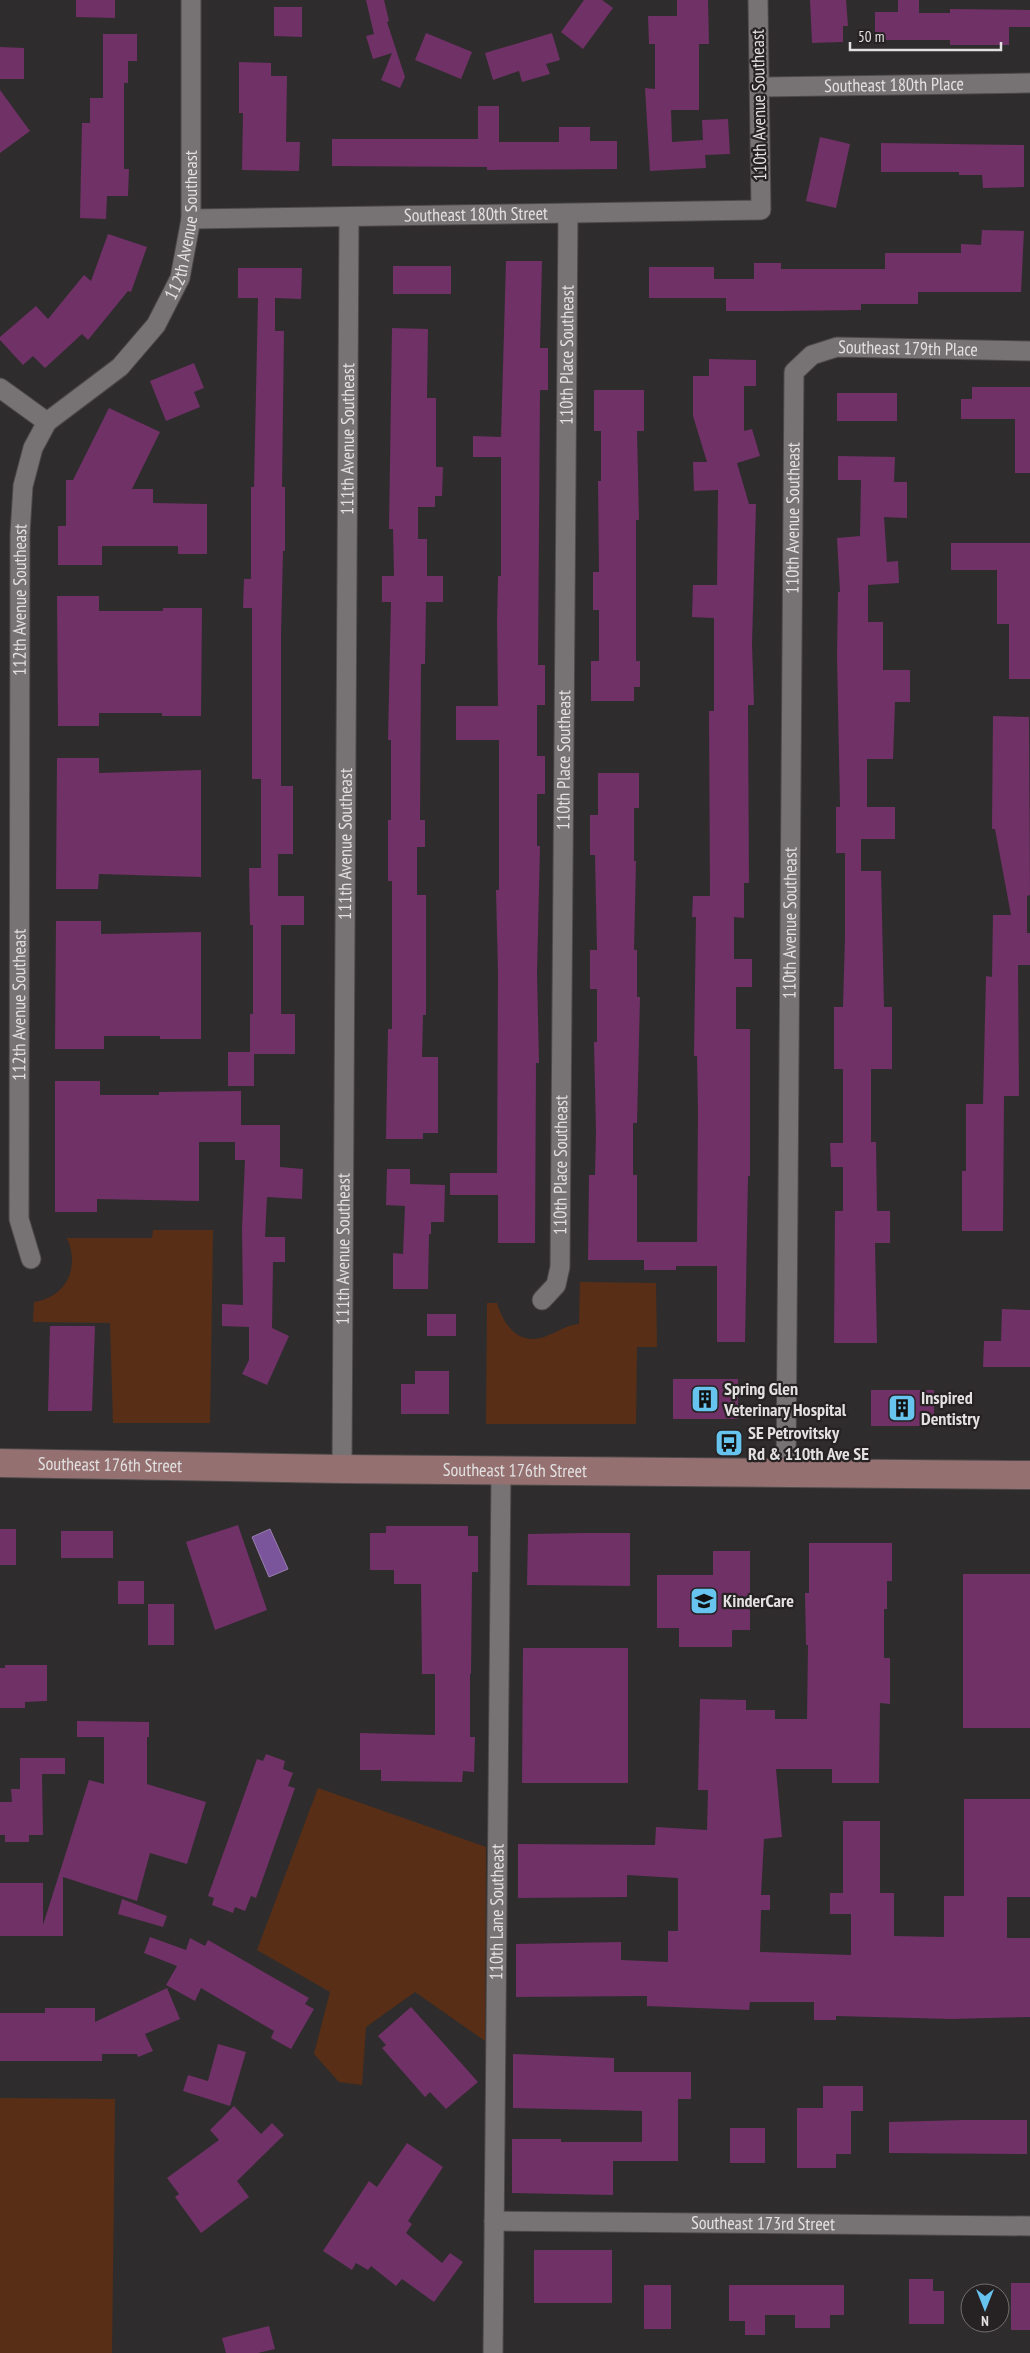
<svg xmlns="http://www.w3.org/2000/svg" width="1030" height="2353" font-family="'PT Sans Narrow',sans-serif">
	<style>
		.green { fill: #582f16 }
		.water { fill: #7a559b; stroke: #997fb0 }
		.building { fill: #6f3166 }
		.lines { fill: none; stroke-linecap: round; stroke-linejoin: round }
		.street-casing { stroke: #4d494a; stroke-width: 21 }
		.secondary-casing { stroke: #4d494a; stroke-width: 30 }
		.street { stroke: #777274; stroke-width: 19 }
		.secondary { stroke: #947070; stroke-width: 28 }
		.labels { text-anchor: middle; stroke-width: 4.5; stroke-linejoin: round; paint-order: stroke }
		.street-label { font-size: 18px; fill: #e2e0e0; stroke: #262223 }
		.poi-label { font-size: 18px; font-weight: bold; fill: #e2e0e0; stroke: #262223; text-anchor: start }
	</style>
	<rect width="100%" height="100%" fill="#2f2c2d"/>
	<!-- green -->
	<path class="green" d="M153 1230H213L210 1423H113L110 1323 33 1322 34 1302C67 1297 80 1267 67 1238H152Z
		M580 1282 656 1283 657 1347H637L636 1424H486L487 1303H497C504 1327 521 1348 549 1335 561 1330 565 1326 579 1324Z
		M318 1788 486 1847 485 2041 415 1992 366 2027 362 2085 339 2082 314 2054 330 1992 257 1950Z
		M0 2098 115 2099 112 2353H0Z"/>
	<!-- water -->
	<path class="water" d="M270 1529 288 1569 269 1577 252 1537Z"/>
	<!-- building -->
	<path class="building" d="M76 0H115V18L76 17Z
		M366 0H384L389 21 387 22 405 77 400 88 381 80 392 53 373 59 366 36 374 34Z
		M584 0H602L613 8 583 49 561 32Z
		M677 0H708L709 44H699V110H671L672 142 703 140 702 120 728 119 730 154 705 155 706 168 650 171 645 88 655 89V44H649L648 16H677Z
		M810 0H846L848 26H843V42L812 43Z
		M898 0H919V13H950V9L1030 10V27H1009V45H950V40H881V36L875 35V12H898Z
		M274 7H302V37L274 36Z
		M426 33 472 52 461 79 415 60Z
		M552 33 560 60 546 64 550 74 522 82 519 71 493 80 485 53Z
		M103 34H137V61H128V83H124V169H129L128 196H107L106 219 80 218 82 123H90V98H103Z
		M0 47 24 48V79H0Z
		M239 62 271 63V76H287L286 142H300L299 171 242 170 243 113H239Z
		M0 90 30 131 0 153Z
		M478 106H499V142H559V127H590V141H617V169L487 170V167L332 166V139H478Z
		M820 137 850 144 836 208 806 201Z
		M881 143 1024 145V187L983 188 982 175H959V172H881Z
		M982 230 1024 231 1021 292H918V304H861V310L781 311H726V298H649V267H714V279H754V263H781V269H885V253H961V244L981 245Z
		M108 234 147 247 131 292 128 291 88 340 82 334 45 368 33 356 23 365 0 340V337L36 306 48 319 84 275 91 281Z
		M506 261H542L540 348H548V390H540L538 665H545V705H537V756H545V794H537V846H540L537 973 539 1063H536L535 1243H498V1195H450V1173H497L498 973 496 890H499V740H456V706H498L497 620 498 576H501V457H473V436L501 437Z
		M393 266H451V294H393Z
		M238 268H302L301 299 275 298V331H284L282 487H285V551H283L281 635V786H293V854H278V896H304V925H281V1014H295V1054H254V1086H228V1052H250V1014H253V925H250L249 868H261V779H252V608H243L244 579H251V487H254L258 298H238Z
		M392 328 428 329 427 398H436V467H443L442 496H435V507H418V539H427V576H443V602H426L425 664H421L420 820H425V847H417V895H426V1015H423L422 1057H438V1133H423V1139H386L388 1029H392V881H388V820H391V740H388L391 602H382V576H394L393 529H389Z
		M709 359 756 360V386H744V431L752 429 760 456 737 463 749 504H756L752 644 754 705H748L749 883H744V918L734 917V959H752V987H736V1029H750V1176H748L745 1342H717V1266H676V1270H644V1260H588L589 1175H595L596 1132 594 1042H597V989H590V950H597L595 855H590V815H598V773H639V808H634V861H636L634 950H637V997H640L637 1123H633V1175H637V1242H697L698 1111 697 1056H694L696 917H692L693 896H710L709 711H714V618L692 617 693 585H717L718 490 694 491 693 462H707L693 416V376H709Z
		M194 363 204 388 194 392 200 407 166 421 150 381Z
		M972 387H1030V473H1015V419H961V399H972Z
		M594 390H644V431H637L639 520H636V661H640V687H634V701H591V661H599V610H593V572H599L598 481H601V431H594Z
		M837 393H897V421H837Z
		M109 408 160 432 132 489H153V503L207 504V554H178V546H102V565H58V526H66V480H73Z
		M838 456 895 457 894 482H907V518L884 517 887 562 898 561 899 583 868 585V622H883V670H910V702H895L893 759H867V807H895V839H861V871H881L884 1007H892V1069H871V1142H876L877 1211H890V1243H875L877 1343H834L835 1211H843V1167H831L830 1143H843V1069H834V1007H843L845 937V853H836V807H840L837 655 838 592H840L837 538 860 536 861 480H838Z
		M951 543H1030V679H1009V624H997V570H951Z
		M57 596H99V611H163V608H202L201 716H162V713H99V726H58Z
		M993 716 1029 717 1030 895 1027 896V933H1030V965H1018L1019 1096H1004L1003 1231H962V1171H966V1104H983L986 976 992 977 993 915H1011L995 829H992Z
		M57 758H99V773L201 770V877L99 874 98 889H56Z
		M56 921H101V934L201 932V1039H160V1036H104V1049H55Z
		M55 1081H100V1095H159V1092L241 1091V1125H280V1167L303 1169 302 1199 267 1197 265 1237H285V1262H273L272 1328 289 1336 267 1385 242 1374 249 1360V1327L222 1326V1304L243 1305 242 1229 245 1160H235V1142H199V1201L97 1199V1212H55Z
		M387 1169H410V1184L445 1185 444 1222H431V1234H429L428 1289H393V1253L403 1254 405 1206 386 1205Z
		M1002 1309 1030 1310V1367H983L984 1341H1001Z
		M427 1314H456V1336H427Z
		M50 1326H95L92 1411H48Z
		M415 1371H449V1414H401V1384H415Z
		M673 1379H738V1419H673Z
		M871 1390H934V1426H871Z
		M238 1525 267 1610 215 1630 186 1542Z
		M386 1526H468V1536H478V1572H472L471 1674H470V1737H475L474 1772 463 1771 462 1782 381 1781V1770H360V1733L435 1735V1674H422L421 1584H394V1570H370V1533H386Z
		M0 1529H16V1565H0Z
		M61 1531H113V1558H61Z
		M585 1533H630V1586L527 1585 528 1534Z
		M809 1543H892V1581H887V1609H884V1658H890V1704L880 1703 879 1783H832V1769H776L782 1837 764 1839 761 1895H770V1910H761L760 1952 851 1955V1914H830V1893H843V1821H880V1893H894V1936L944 1937V1896H964V1799H1030V1897H1007V1938H1030V2017L951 2019 836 2016V2020H814V2002H750L749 2010 647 2006V1996L516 1997V1944L621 1942V1960L668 1962V1931H678V1878L627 1875V1897L518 1898V1844L655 1845 656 1827 707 1830 708 1790H698L700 1699 746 1700V1710H775V1719H807L808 1645H806L805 1593H809Z
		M713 1551H750V1630H732V1647H679V1628H657V1575H713Z
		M963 1574H1030V1728H963Z
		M118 1581H144V1604H118Z
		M148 1604H174V1645H148Z
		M523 1648H628V1783H522Z
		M5 1665H47V1701L25 1702V1708H0V1668H5Z
		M77 1721 149 1722V1737H147V1784L206 1802 187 1864 150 1853 137 1901 63 1877V1936H0V1883H43V1925L89 1780 104 1784V1737H77Z
		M266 1754 285 1761 283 1769 293 1773 288 1786 295 1788 256 1898 251 1896 245 1911 235 1907 233 1913 212 1905 214 1898 208 1896 257 1759 263 1761Z
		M20 1758H65V1774H42L43 1835H29V1842H5V1835H0V1802H12L11 1789H20Z
		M122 1899 167 1916 163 1927 118 1914Z
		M150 1937 186 1950 190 1938 205 1946 208 1940 309 1998 305 2004 314 2009 291 2049 271 2038 274 2031 201 1988 195 2001 166 1985 177 1966 144 1953Z
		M167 1988 180 2019 145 2034 153 2051 138 2057 137 2054H102V2061H0V2013H45V2008H95V2022Z
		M411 2007 478 2082 446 2109 430 2092 425 2097 382 2048 386 2045 378 2036Z
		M218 2044 246 2052 230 2106 183 2091 188 2075 208 2081Z
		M513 2054 614 2058V2072H691V2099H678V2161H613V2195L512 2193V2139H561V2142H642V2111L513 2108Z
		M823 2086H863V2111H851V2154H836V2168H797V2108H823Z
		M234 2106 261 2134 272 2123 284 2135 237 2181 249 2197 201 2233 175 2197 179 2194 167 2178 219 2140 210 2130Z
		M963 2120H1027V2154L889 2153V2122Z
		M730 2128H765V2163H730Z
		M407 2143 443 2167 408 2221 412 2224 406 2233 442 2263 450 2253 463 2262 434 2302 402 2279 396 2286 371 2266 368 2270 356 2263 352 2270 323 2251 369 2181 377 2187Z
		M534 2250H612V2303H534Z
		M909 2279H933V2291H944V2324H909Z
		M1011 2283H1030V2330H1011Z
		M644 2285H671V2329H644Z
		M729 2285H844V2315H830V2328H795V2315H765V2335H745V2321H729Z
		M269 2326 275 2349 258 2353H226L222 2338Z"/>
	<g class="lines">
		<defs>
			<g id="street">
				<path id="s1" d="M759 87 1030 83"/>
				<path id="s2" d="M191 219 761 210 758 0"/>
				<path d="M0 388 47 422"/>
				<path id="s3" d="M31 1259 19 1219 20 534 23 486 33 448 47 422 120 367 156 325 180 278 191 219V0"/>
				<path id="s4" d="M542 1300 556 1285 560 1267 568 215"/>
				<path id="s5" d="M342 1469 349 218"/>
				<path id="s6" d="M786 1474 794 372 812 355 837 347 1030 351"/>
				<path id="s7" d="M494 2221 1030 2226"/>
				<path id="s8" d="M493 2353 501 1471"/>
			</g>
			<g id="secondary">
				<path id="s9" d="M0 1463 342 1469 1030 1475"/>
			</g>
		</defs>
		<!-- street casing -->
		<use href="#street" class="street-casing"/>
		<!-- secondary casing -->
		<use href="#secondary" class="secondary-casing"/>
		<!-- street -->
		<use href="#street" class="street"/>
		<!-- secondary -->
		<use href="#secondary" class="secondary"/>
	</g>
	<!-- icons -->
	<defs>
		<symbol id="building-square" viewBox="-11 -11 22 22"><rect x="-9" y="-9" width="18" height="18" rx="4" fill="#66c4ef" stroke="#262223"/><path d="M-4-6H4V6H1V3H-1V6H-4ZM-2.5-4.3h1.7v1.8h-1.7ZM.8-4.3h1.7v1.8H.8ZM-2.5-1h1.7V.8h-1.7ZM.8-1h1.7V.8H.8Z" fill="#111"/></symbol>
		<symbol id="bus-square" viewBox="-11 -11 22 22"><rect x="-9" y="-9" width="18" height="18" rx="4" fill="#66c4ef" stroke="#262223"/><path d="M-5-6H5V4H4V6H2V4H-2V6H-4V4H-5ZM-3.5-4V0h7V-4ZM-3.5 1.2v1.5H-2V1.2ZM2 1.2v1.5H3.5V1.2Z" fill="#111"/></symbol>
		<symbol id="school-square" viewBox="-11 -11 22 22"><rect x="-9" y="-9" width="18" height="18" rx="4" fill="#66c4ef" stroke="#262223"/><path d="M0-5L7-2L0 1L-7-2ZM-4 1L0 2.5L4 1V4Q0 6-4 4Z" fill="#111"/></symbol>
	</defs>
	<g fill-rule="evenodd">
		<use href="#building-square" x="689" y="1383" width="32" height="32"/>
		<use href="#building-square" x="886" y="1392" width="32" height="32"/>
		<use href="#bus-square" x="713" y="1427" width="32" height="32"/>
		<use href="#school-square" x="688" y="1585" width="32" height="32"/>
	</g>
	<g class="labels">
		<!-- street labels -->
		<g class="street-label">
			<text dy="6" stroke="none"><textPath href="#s1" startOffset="135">Southeast 180th Place</textPath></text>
			<text transform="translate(759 105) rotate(-91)" y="6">110th Avenue Southeast</text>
			<text dy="6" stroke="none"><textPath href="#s2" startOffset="285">Southeast 180th Street</textPath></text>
			<text dy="6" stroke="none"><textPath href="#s3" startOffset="1096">112th Avenue Southeast</textPath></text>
			<text dy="6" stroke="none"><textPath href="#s6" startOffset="1224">Southeast 179th Place</textPath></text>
			<text dy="6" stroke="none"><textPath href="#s4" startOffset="951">110th Place Southeast</textPath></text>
			<text dy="6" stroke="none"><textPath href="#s5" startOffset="1030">111th Avenue Southeast</textPath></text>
			<text dy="6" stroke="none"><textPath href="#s6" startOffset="956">110th Avenue Southeast</textPath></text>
			<text dy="6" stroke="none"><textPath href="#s3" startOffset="661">112th Avenue Southeast</textPath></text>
			<text dy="6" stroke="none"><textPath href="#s4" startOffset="546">110th Place Southeast</textPath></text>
			<text dy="6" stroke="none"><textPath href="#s5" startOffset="625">111th Avenue Southeast</textPath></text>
			<text dy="6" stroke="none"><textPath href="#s6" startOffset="551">110th Avenue Southeast</textPath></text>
			<text dy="6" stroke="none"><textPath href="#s3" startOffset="256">112th Avenue Southeast</textPath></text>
			<text dy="6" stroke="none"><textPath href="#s4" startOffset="141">110th Place Southeast</textPath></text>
			<text dy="6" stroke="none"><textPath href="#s5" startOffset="220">111th Avenue Southeast</textPath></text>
			<text dy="6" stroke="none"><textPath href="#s9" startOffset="110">Southeast 176th Street</textPath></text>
			<text dy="6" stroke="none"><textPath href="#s9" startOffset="515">Southeast 176th Street</textPath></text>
			<text dy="6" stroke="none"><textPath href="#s8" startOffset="441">110th Lane Southeast</textPath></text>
			<text dy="6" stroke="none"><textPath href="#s7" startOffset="269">Southeast 173rd Street</textPath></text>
		</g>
		<!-- poi labels -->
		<g class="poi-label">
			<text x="724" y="1395">Spring Glen<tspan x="724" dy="21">Veterinary Hospital</tspan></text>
			<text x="921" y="1404">Inspired<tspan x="921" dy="21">Dentistry</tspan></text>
			<text x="748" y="1439">SE Petrovitsky<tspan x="748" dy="21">Rd &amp; 110th Ave SE</tspan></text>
			<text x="723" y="1607">KinderCare</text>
		</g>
	</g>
	<!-- north arrow -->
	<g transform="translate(985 2308) rotate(180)"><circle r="24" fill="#262223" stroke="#716e6f"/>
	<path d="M0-4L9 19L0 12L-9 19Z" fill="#66c4ef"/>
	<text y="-8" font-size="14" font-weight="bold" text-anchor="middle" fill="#e2e0e0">N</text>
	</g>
	<!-- scale -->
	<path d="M850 42v8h151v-8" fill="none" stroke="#e2e0e0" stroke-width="2.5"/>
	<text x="858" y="42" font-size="15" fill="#e2e0e0" stroke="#262223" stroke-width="4" paint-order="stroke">50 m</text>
</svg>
